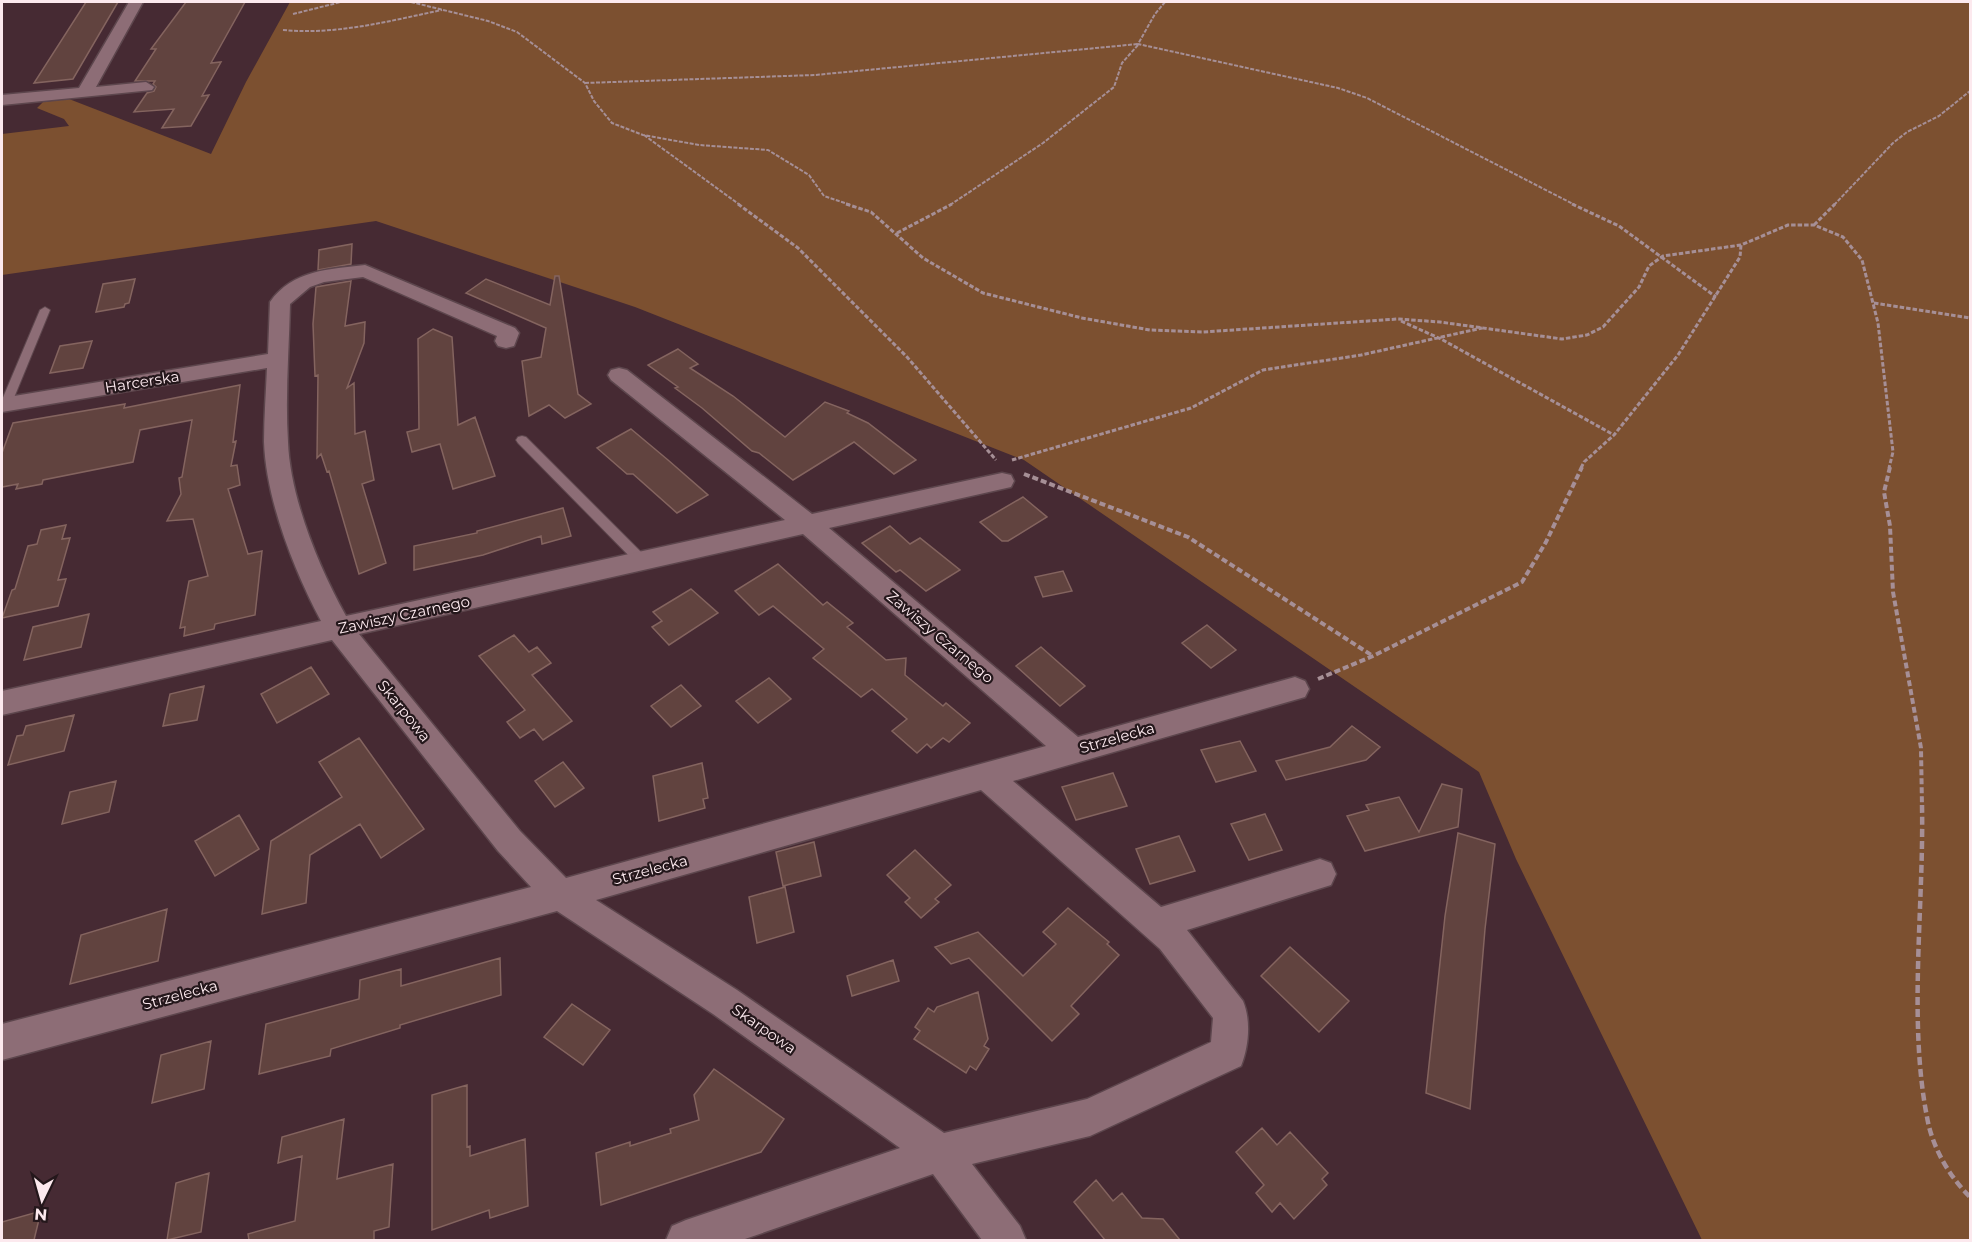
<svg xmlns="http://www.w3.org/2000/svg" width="1972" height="1242" font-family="Montserrat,sans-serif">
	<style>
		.green { fill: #7c5030 }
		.building { fill: #61433f; stroke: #84645f; stroke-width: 1.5 }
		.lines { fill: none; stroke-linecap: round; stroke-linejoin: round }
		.lane-casing { stroke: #5d464d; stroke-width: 2 }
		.street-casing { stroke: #5d464d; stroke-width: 3 }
		.path-far3 { stroke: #a68f96; stroke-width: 2; stroke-dasharray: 4 1.5; stroke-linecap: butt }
		.path-far2 { stroke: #a68f96; stroke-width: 3; stroke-dasharray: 4.5 2; stroke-linecap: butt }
		.path-far1 { stroke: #a68f96; stroke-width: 4; stroke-dasharray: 6 3; stroke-linecap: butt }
		.path { stroke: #a68f96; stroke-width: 4.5; stroke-dasharray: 8 4; stroke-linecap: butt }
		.lane { fill: #8d6d76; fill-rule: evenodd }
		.street { fill: #8d6d76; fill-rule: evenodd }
		.labels { text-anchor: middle; stroke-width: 4.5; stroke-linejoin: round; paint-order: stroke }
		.street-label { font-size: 15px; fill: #fce9ee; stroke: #24171b }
	</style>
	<rect width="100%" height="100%" fill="#462a33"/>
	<!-- green -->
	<path class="green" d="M290 2H1970V1240H1702L1516 859 1479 772 1024 460 635 307 376 221 2 275V134L69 126 64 119 37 108 43 102 69 99 211 154 246 82Z"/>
	<!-- building -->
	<path class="building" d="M86 2H118L73 79 34 83Z
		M186 2H245L211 63 221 62 202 96 209 95 191 126 162 128 174 109 134 112 147 93 154 91 156 87 153 84 155 81H135L156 49H151Z
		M352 244 351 264 318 270 319 250Z
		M555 276H559L578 394 591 404 565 418 549 405 529 416 522 361 541 357 546 328 466 293 486 279 550 305Z
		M135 279 129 303 125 304 124 307 96 312 103 284Z
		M351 281 345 326 365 322 364 343 347 388 354 383 355 434 365 431 374 480 362 484 386 563 359 574 329 471 327 472 321 454 317 458 318 375 315 376 313 324 316 287Z
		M433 329 452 337 458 425 475 417 495 476 453 489 440 444 412 452 407 432 419 429 418 339Z
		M92 341 83 368 50 373 60 346Z
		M678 349 698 364 690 368 733 396 785 437 825 402 849 411 847 413 868 423 916 460 894 474 854 442 793 480 759 453 752 451 702 408 675 388 678 387 648 365Z
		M240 385 233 442 236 441 231 466 237 465 240 485 228 489 248 554 262 551 255 615 215 624 214 629 184 636 185 627 180 628 189 581 208 576 193 519 167 521 181 494 179 478 182 477 192 420 140 430 133 462 43 480 42 484 16 489 18 484 2 487V453L13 423 125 404 124 408Z
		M631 429 668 460 708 495 677 513 633 474H627L597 448Z
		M1023 497 1047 517 1008 541H1002L980 522Z
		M563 508 571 536 542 544 541 536 483 555 414 570V546L477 533V531Z
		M66 525 62 539 70 538 58 580 66 579 58 606 2 618 12 590 15 589 28 546 37 544 41 530Z
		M890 526 910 544 920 538 960 570 926 591 900 570 896 572 862 543Z
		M778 564 823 605 827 602 853 623 847 627 886 660 906 658 905 675 943 706 946 703 970 723 949 742 943 738 931 748 927 744 917 753 892 731 907 719 872 689 861 697 813 658 824 649 773 606 759 615 735 591Z
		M1063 571 1072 591 1043 597 1035 577Z
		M691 589 718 613 669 645 652 627 662 621 653 612Z
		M89 614 81 647 24 660 33 627Z
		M1207 625 1236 650 1211 668 1182 643Z
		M514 635 529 652 537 647 551 663 532 675 572 721 543 740 534 729 520 738 507 722 525 710 479 656Z
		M1041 647 1085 686 1060 706 1016 666Z
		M311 667 329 694 277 723 261 694Z
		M769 678 791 699 758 723 736 701Z
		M681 685 701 706 671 727 651 706Z
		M204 686 197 720 163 726 170 694Z
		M74 715 64 751 8 765 17 736 23 735 26 726Z
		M1352 726 1380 747 1366 760 1286 780 1276 761 1330 747Z
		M359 738 424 829 381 858 360 824 310 855 306 903 262 914 271 841 342 797 319 762Z
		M1240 741 1256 771 1216 782 1201 750Z
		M563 762 584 788 555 807 535 781Z
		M702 763 708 798 703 799 705 808 659 821 653 776Z
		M1113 773 1127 806 1076 820 1062 787Z
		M116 781 109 812 62 824 70 792Z
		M1442 784 1462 789 1458 827 1365 851 1347 816 1369 810 1366 805 1399 797 1419 832Z
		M1265 814 1282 850 1249 860 1231 824Z
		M239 815 259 849 215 876 195 841Z
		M1458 833 1495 844 1485 929 1470 1109 1426 1093 1445 916Z
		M1179 836 1195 871 1150 884 1136 849Z
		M814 842 821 876 783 886 776 852Z
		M915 850 951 885 935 899 939 902 921 918 905 902 910 898 887 875Z
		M785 887 794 932 757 943 749 897Z
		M1068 908 1109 942 1107 944 1119 955 1071 1006 1079 1014 1052 1041 969 958 951 964 935 947 978 932 1023 976 1056 944 1043 932Z
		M167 909 158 961 70 984 81 935Z
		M1290 947 1349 1001 1319 1032 1261 976Z
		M500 958 501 995 400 1025V1028L331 1049 330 1056 259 1074 266 1024 359 999 360 980 401 969V986Z
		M893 960 899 981 852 996 847 976Z
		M978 992 988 1039 984 1046 989 1049 976 1070 970 1066 966 1073 914 1039 920 1031 915 1027 928 1008 934 1012 937 1007Z
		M572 1004 610 1030 583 1065 544 1037Z
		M211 1041 204 1089 152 1103 161 1055Z
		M714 1069 784 1119 761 1152 601 1205 596 1153 630 1142V1146L671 1133 670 1129 699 1120 694 1095Z
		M467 1085V1147L470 1146V1156L525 1139 528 1206 490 1218 489 1210 432 1230V1095Z
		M344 1119 337 1179 393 1164 389 1227 374 1231V1240H249L248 1234 295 1221 302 1156 278 1163 282 1137Z
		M1262 1128 1277 1145 1290 1132 1328 1173 1322 1179 1327 1185 1294 1219 1280 1203 1272 1212 1256 1193 1264 1185 1236 1152Z
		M209 1173 201 1232 167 1240 176 1183Z
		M1096 1180 1113 1201 1122 1193 1142 1218 1163 1219 1180 1240H1105L1074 1202Z
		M41 1211 34 1240H2V1222Z"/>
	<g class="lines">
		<defs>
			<path id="lane" d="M45 307 50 310 11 405 9 408H2V400L40 310Z
				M522 436 526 437 648 559 649 562 648 565H638L518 443 516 440 518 437Z"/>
			<path id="street" d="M129 2H143L96 87 146 82 154 87 152 90 2 105V95L79 88Z
				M365 265 515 328 519 333 514 346 506 348 498 346 495 341 497 336 363 277 324 282 310 287 290 304C289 350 285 396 288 442 290 497 319 568 346 616L785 520 611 380 608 375 611 370 619 368 627 370 812 514 1002 473 1011 475 1014 481 1011 487 829 528 1078 737 1295 677 1305 681 1309 689 1305 697 1013 781 1161 907 1320 859 1331 863 1336 874 1331 885 1187 930 1243 1001C1251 1020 1249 1046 1241 1066L1090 1136 972 1164 1020 1226 1026 1240H982L933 1174 742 1240H666L672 1226 686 1220 900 1148 713 1014 557 911 2 1060V1024L531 887 498 851 332 640 2 715V691L321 621C294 571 266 499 264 442 264 417 266 392 267 368L2 412V398L268 354 270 302C292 270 330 269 365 265ZM803 534 1046 746 566 878 520 831 359 634ZM981 790 1160 949 1213 1018 1211 1042 1087 1099 944 1133 737 990 596 900Z"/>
		</defs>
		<!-- lane casing -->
		<use href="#lane" class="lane-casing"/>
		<!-- street casing -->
		<use href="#street" class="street-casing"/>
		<!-- path-far3 -->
		<path class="path-far3" d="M411 2 488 21 517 32 585 83 594 101 612 123 643 135 699 145 768 150 809 175 824 196 851 205
			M1165 2 1155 14 1138 44 1338 88 1367 98 1575 205
			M293 14 341 2
			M283 30C338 35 389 21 442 10
			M585 83 815 75 1138 44
			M644 135 740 205
			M950 205 1043 143 1114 87 1122 63 1138 45
			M1834 205 1893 143 1907 132 1939 116 1970 91"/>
		<!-- path-far2 -->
		<path class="path-far2" d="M738 204 798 248 907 357 996 460
			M846 204 871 212 923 258 983 293 1082 318 1150 330 1203 332 1398 319 1440 322 1562 339 1587 335 1603 327 1639 287 1649 266 1663 256 1741 245 1788 225H1814L1843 237 1862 260 1878 323 1893 452 1889 468
			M1572 204 1619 226 1716 297
			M1814 225 1835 204
			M897 233 952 204
			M1874 303 1970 318
			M1401 321 1441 339 1614 435
			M1012 460 1191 408 1263 370 1361 355 1482 328
			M1581 468 1584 462 1614 435 1678 355 1740 257 1741 245"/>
		<!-- path-far1 -->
		<path class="path-far1" d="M1890 467 1884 492 1890 526 1893 592 1921 748 1922 807
			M1024 474 1188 537 1373 656
			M1318 679 1373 656 1522 582 1546 542 1582 467"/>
		<!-- path -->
		<path class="path" d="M1922 805C1924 905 1908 1020 1927 1117 1932 1147 1949 1176 1970 1197"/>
		<!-- lane -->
		<use href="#lane" class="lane"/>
		<!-- street -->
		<use href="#street" class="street"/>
	</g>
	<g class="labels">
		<!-- street labels -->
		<g class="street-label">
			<text transform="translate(142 382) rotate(-9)" y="5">Harcerska</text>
			<text transform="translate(404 615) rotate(-12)" y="5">Zawiszy Czarnego</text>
			<text transform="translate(940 637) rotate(40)" y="5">Zawiszy Czarnego</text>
			<text transform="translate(404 711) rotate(51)" y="5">Skarpowa</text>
			<text transform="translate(1117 738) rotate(-16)" y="5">Strzelecka</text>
			<text transform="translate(650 870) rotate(-15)" y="5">Strzelecka</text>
			<text transform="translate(180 995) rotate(-15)" y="5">Strzelecka</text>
			<text transform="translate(764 1029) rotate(35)" y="5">Skarpowa</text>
		</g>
	</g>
	<!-- border -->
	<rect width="1972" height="1242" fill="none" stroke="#fce9ee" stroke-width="6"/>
	<!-- north arrow -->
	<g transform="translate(42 1200) rotate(185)" stroke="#24171b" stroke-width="4.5" paint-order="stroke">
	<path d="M0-4.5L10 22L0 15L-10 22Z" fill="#fce9ee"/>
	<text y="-9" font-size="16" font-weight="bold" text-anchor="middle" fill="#fce9ee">N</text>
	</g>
</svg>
